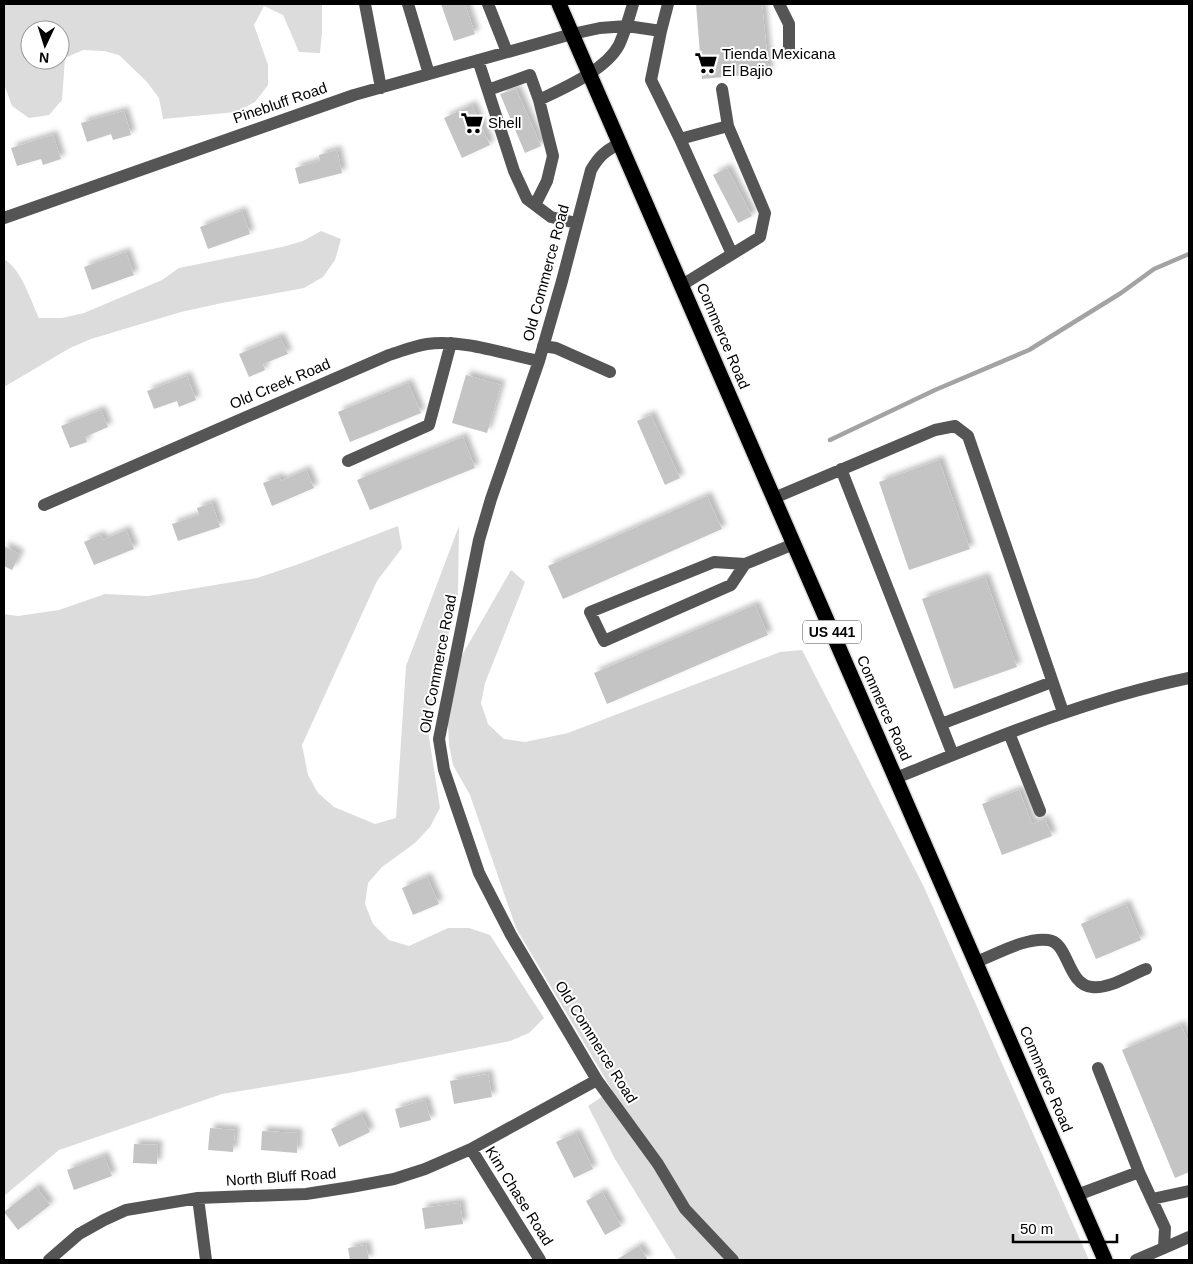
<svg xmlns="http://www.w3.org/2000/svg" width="1193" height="1264" font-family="Helvetica,sans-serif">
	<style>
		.green { fill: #dcdcdc; fill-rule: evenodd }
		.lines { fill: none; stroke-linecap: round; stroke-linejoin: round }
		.stream { stroke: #a3a3a3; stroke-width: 4.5 }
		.building { fill: #c4c4c4; filter: url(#shadow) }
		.highway-casing { stroke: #dbdbdb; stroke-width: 18 }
		.minor { stroke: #555; stroke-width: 12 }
		.highway { stroke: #000; stroke-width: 15 }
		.labels { text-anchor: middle; stroke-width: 4; stroke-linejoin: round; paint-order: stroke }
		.shield { fill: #fff; stroke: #4c4c4c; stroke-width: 1 }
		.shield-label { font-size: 14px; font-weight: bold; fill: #000 }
		.poi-label { font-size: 15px; fill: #000; stroke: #fff; text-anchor: start }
		.street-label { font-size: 15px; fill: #000; stroke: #fff }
	</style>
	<defs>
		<filter id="shadow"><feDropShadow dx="4.5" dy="-4.5" stdDeviation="2.5" flood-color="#0004"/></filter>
	</defs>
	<rect width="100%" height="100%" fill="#fff"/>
	<!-- green -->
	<path class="green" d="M4 4H322V33L320 53 299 52 283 15 264 6 254 25 268 65V85L255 102 236 112 163 119 159 98 147 82 119 55 104 51 83 50 65 58 62 100 49 115 29 118 12 106 4 84ZM30 30H60V60H30Z
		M321 231 341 239 335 260 323 277 304 288 222 303 181 312 91 339 70 348 4 387V259C22 270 30 299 39 318H62L84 313 162 280 179 268 282 247 303 241Z
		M398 526 402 548 377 581 302 745 308 775 318 793 334 807 375 824 396 818 406 666 459 526 458 594 427 724 440 808 430 827 415 843 382 867 368 883 365 904 373 924 389 940 409 946 448 928H469L490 935 544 1018 529 1033 510 1041 349 1073 222 1094 59 1150 4 1196V614L18 616 59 610 105 594 148 596 257 578 299 564Z
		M511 570 525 582 485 683 481 703 488 724 504 739 525 742 568 733 780 652 802 650 924 887 1089 1260H677L615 1159 588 1106 612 1090 516 928 470 795 453 765 449 744 447 704 457 664Z"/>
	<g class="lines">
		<!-- stream -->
		<path class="stream" d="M830 440 935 390 1029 350 1121 293 1154 269 1189 254"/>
	</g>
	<!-- building -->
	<path class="building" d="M441 4H465L475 34 454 41Z
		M696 4H762L769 73 702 79Z
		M516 89 541 146 525 153 500 94Z
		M472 105 490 145 462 158 444 118Z
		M124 111 131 135 113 140 111 134 87 142 81 123Z
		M53 135 61 159 43 165 41 159 17 166 11 148Z
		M337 150 342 173 299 184 295 168 320 161 319 155Z
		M727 168 752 216 738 223 713 175Z
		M242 211 250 234 208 249 200 227Z
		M126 252 134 275 92 290 84 267Z
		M280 337 288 354 263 364 265 370 249 377 239 354Z
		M466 375 501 385 487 433 452 423Z
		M187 376 196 400 179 407 177 401 154 409 147 391Z
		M408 383 421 413 350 442 338 412Z
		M101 410 108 427 85 437 87 442 70 448 61 426Z
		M651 415 680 478 665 485 637 421Z
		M463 437 475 468 370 510 357 480Z
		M939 460 970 549 909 570 879 482Z
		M306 470 314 488 272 506 263 483 279 477 281 481Z
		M707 496 722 529 563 599 548 566Z
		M212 503 220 527 178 541 172 524 199 515 197 508Z
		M126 530 134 549 94 565 84 542 100 535 103 540Z
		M4 546 20 554 12 570 4 566Z
		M985 577 1017 667 954 689 922 599Z
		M755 605 768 635 607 704 594 673Z
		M1019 790 1032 824 1045 819 1052 836 1002 855 982 804Z
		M427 877 439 904 413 915 402 888Z
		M1126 904 1141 940 1096 959 1081 924Z
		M1181 1025 1189 1044V1172L1175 1178 1122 1050Z
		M488 1074 492 1097 454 1104 450 1081Z
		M425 1100 431 1120 400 1128 395 1109Z
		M361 1114 370 1132 339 1147 331 1129Z
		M210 1128 235 1130 233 1152 208 1150Z
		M262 1131 298 1133 297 1153 261 1150Z
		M576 1133 593 1169 574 1178 556 1142Z
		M134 1144 158 1145 157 1164 133 1163Z
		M104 1156 112 1176 74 1190 67 1170Z
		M36 1187 50 1205 18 1230 4 1212Z
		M602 1192 621 1226 605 1235 586 1201Z
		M460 1203 463 1224 425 1229 422 1208Z
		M366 1245 369 1260H350L348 1248Z
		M639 1246 648 1260H616Z"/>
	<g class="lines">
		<defs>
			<path id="highway" d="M559 4 1105 1260"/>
		</defs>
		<!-- highway casing -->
		<use href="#highway" class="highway-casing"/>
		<!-- minor -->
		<path class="minor" d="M365 4 381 88
			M408 4 429 74
			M488 4 507 52
			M779 4 789 24V55
			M661 31 651 80 680 139 728 126 722 89
			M478 60 514 171 527 199 551 217 576 223
			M488 90 530 75 539 100 553 156 547 181 535 205
			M539 100C564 88 606 70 619 45 625 32 629 18 633 4
			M680 139 732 254
			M621 143C606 150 599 156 591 170L562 281 539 361 491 499 479 540 439 739 444 770 479 873 511 935 597 1080 658 1164 685 1209 733 1260
			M4 218 354 95 572 34 600 28 627 26 661 31 668 4
			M682 285 760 237 765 213 728 126
			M543 346 556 348 610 372
			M348 461 429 425 451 343
			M841 469 953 755
			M774 498 935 430 955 426 968 436 1063 712
			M44 505 389 355C402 351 414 346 427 344 462 339 504 354 539 361
			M745 564 714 562 590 612 604 641 731 585 745 564 794 544
			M941 724 1052 682
			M1009 733 1040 811
			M896 778C992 739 1087 699 1189 678
			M976 962C997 954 1026 937 1048 940 1069 942 1067 985 1092 987 1110 989 1130 975 1146 969
			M1098 1068 1139 1172
			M471 1149 540 1260
			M1077 1195 1139 1172 1165 1228 1164 1248 1136 1260
			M198 1198 206 1260
			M1152 1199 1189 1191
			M1164 1248 1189 1237
			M49 1260 79 1234 104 1220 126 1210 198 1198 306 1194 351 1187 394 1179 425 1169 471 1149 597 1080"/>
		<!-- highway -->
		<use href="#highway" class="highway"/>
	</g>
	<!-- icons -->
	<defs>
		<symbol id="supermarket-bare" viewBox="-9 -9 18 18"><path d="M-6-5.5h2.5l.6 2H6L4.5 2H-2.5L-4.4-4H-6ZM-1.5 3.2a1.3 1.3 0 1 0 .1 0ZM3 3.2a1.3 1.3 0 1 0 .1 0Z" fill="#000" stroke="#fff" stroke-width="2.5" paint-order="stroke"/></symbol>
	</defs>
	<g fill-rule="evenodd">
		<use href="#supermarket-bare" x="690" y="47" width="32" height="32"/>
		<use href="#supermarket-bare" x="456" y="107" width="32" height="32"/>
	</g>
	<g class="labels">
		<!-- shield labels -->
		<rect class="shield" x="803" y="620.5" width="58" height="23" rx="4"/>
		<g class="shield-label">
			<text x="832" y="637">US 441</text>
		</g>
		<!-- poi labels -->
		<g class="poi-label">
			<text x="722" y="59">Tienda Mexicana<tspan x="722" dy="17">El Bajio</tspan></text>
			<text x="488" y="128">Shell</text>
		</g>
		<!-- street labels -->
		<g class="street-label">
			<text transform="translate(280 103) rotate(-19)" y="5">Pinebluff Road</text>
			<text transform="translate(546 273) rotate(-75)" y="5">Old Commerce Road</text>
			<text transform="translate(723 336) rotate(67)" y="5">Commerce Road</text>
			<text transform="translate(280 384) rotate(-23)" y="5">Old Creek Road</text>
			<text transform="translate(438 664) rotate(-79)" y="5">Old Commerce Road</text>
			<text transform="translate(884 708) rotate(66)" y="5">Commerce Road</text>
			<text transform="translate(596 1042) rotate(58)" y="5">Old Commerce Road</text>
			<text transform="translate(1046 1079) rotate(67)" y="5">Commerce Road</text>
			<text transform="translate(281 1177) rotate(-4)" y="5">North Bluff Road</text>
			<text transform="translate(519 1196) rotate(58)" y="5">Kim Chase Road</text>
		</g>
	</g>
	<!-- border -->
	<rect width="1193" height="1264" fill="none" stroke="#000000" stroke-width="10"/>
	<!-- north arrow -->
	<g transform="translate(45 45) rotate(184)"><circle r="24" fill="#ffffff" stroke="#999999"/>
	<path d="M0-4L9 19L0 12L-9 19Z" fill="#000000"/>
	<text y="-8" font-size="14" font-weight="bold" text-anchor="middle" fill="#000000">N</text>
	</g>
	<!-- scale -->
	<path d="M1013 1234v8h104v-8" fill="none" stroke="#000000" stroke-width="2.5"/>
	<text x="1020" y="1234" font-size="15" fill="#000000" stroke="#ffffff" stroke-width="4" paint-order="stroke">50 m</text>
</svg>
